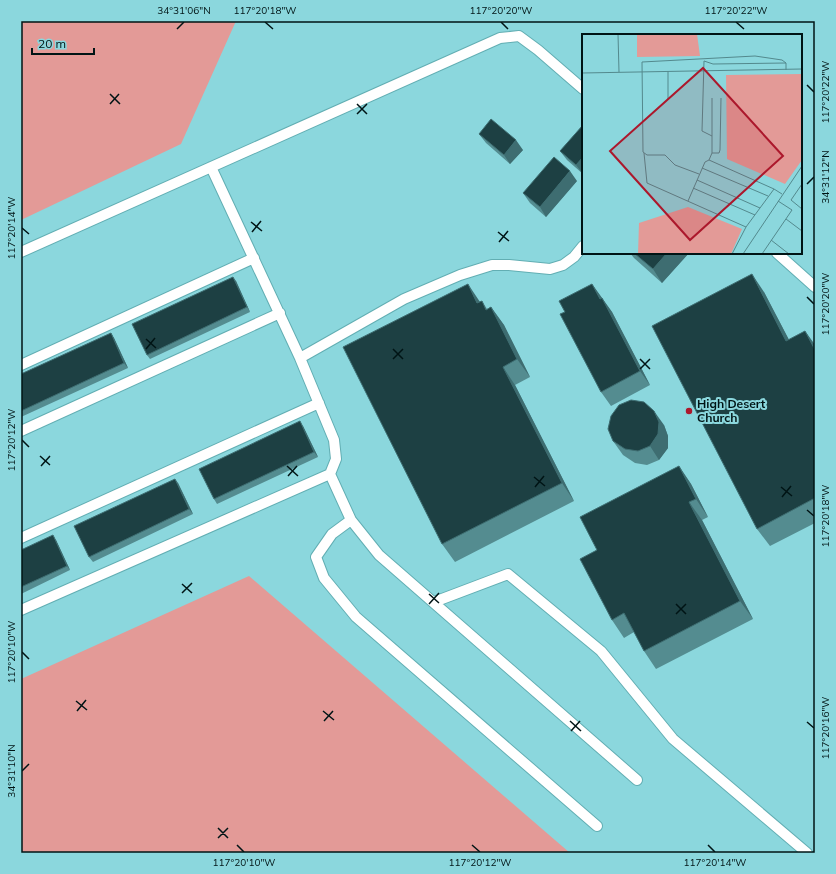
<svg xmlns="http://www.w3.org/2000/svg" width="836" height="874" font-family="Mulish,sans-serif">
	<style>
		.green { fill: #e39a97 }
		.lines { fill: none; stroke-linecap: round; stroke-linejoin: round }
		.lane-casing { stroke: #62aeb3; stroke-width: 12 }
		.lane { stroke: #fff; stroke-width: 10 }
		.wall { fill: #548c90 }
		.shaded-wall { fill: #3e6d71 }
		.building { fill: #1d4043; stroke: #3e6d71 }
		.ticks { fill: none; stroke: #001415; stroke-width: 1.5 }
		.poi-dot { fill: #ac182c; stroke: #8bd7dd; stroke-width: 1.5 }
		.labels { text-anchor: middle; stroke-width: 4; stroke-linejoin: round; paint-order: stroke }
		.poi-label { font-size: 12px; font-weight: bold; fill: #001415; stroke: #8bd7dd; text-anchor: start }
		.inset-road { fill: none; stroke: #53898d; stroke-width: 1 }
		.view { fill: #ac182c; fill-opacity: 0.15; stroke: #ac182c; stroke-width: 2 }
		.inset-edge { fill: none; stroke: #001415; stroke-width: 2 }
		.neatline { fill: none; stroke: #001415; stroke-width: 1.5 }
		.ticks-label { font-size: 10px; text-anchor: middle; fill: #001415 }
	</style>
	<rect width="100%" height="100%" fill="#8bd7dd"/>
	<!-- green -->
	<path class="green" d="M21 21H236L181 144 21 220Z
		M249 576 570 853H21V679Z"/>
	<g class="lines">
		<defs>
			<path id="lane" d="M211 167 300 358 334 440 336 459 330 474
				M21 252 500 38 519 36 538 50 583 89
				M777 253 815 287
				M300 358 404 299 460 275 492 265H509L550 269 563 265 574 257 583 246
				M21 365 254 258
				M21 431 280 313
				M351 520 379 555 637 780
				M21 538 319 403
				M434 602 508 574 601 651 673 739 807 853
				M21 610 330 474 351 520 332 534 316 557 324 578 356 617 597 826"/>
		</defs>
		<!-- lane casing -->
		<use href="#lane" class="lane-casing"/>
		<!-- lane -->
		<use href="#lane" class="lane"/>
	</g>
	<!-- wall -->
	<path class="wall" d="M583 125V174L567 160 560 151Z
		M479 134 523 150 510 164 486 143Z
		M577 181 546 217 530 203 523 193Z
		M630 253H689L662 283 634 258Z
		M236 281 250 312 150 359 147 355Z
		M592 284 612 312 650 385 611 406 601 392 565 312Z
		M764 292 789 340 805 331 815 345V523L770 546 757 529Z
		M482 301 487 309 491 307 504 325 530 377 515 385 574 501 455 562 442 544 480 302Z
		M111 333 114 338 128 368 21 417V374Z
		M664 425 668 436V448L659 460 647 465 635 463 623 455 613 441Z
		M303 426 318 457 217 504 214 499Z
		M679 466 691 484 708 517 702 520 753 619 656 669 644 651 634 632 624 638 612 620 597 550Z
		M178 483 193 514 93 562 89 557Z
		M56 540 70 570 21 594V550Z"/>
	<!-- shaded-wall -->
	<path class="shaded-wall" d="M516 140 523 150 510 164 504 155Z
		M583 157V174L576 165Z
		M570 171 577 181 546 217 540 207Z
		M667 253H689L662 283 653 269Z
		M752 274 764 292 799 359 786 341Z
		M233 277 236 281 250 312 247 307Z
		M468 284 480 302 477 303Z
		M592 284 612 312 650 385 640 371Z
		M491 307 504 325 530 377 517 359Z
		M805 331 815 345V350Z
		M111 333 114 338 128 368 124 363Z
		M503 367 515 385 574 501 562 483Z
		M654 411 664 425 668 436V448L659 460 650 446Z
		M300 421 303 426 318 457 314 452Z
		M679 466 691 484 708 517 696 499Z
		M175 479 178 483 193 514 189 509Z
		M689 502 702 520 753 619 740 601Z
		M53 535 56 540 70 570 67 566Z"/>
	<!-- building -->
	<path class="building" d="M491 119 516 140 504 155 479 134Z
		M583 125V157L576 165 560 151Z
		M554 157 570 171 540 207 523 193Z
		M634 253H667L653 269Z
		M752 274 786 341 805 331 815 350V498L757 529 652 326Z
		M233 277 247 307 147 355 132 324Z
		M468 284 477 303 482 301 486 310 491 307 517 359 503 367 562 483 442 544 343 347Z
		M592 284 600 299 602 298 640 371 601 392 560 314 565 312 559 301Z
		M111 333 124 363 21 411V374Z
		M631 400 644 402 654 411 659 422 658 434 650 446 638 451 625 449 613 441 608 429 611 416 619 405Z
		M300 421 314 452 214 499 199 469Z
		M679 466 696 499 689 502 740 601 644 651 624 613 612 620 580 559 597 550 580 517Z
		M175 479 189 509 89 557 74 526Z
		M53 535 67 566 21 587V550Z"/>
	<!-- ticks -->
	<path class="ticks" d="M265 22 273 29M501 22 508 29M736 22 744 29M177 29 184 22M807 85 814 92M110 94 120 104M110 104 119 94M357 104 367 114M357 114 367 104M807 184 814 177M251 222 262 231M22 228 29 234M252 232 261 221M498 232 509 241M499 242 508 231M807 297 814 304M146 339 156 348M146 349 155 338M393 349 403 359M393 359 403 349M640 359 650 369M640 369 650 359M22 440 29 447M40 456 50 465M41 466 50 456M287 466 298 476M288 476 297 466M534 477 545 486M535 487 544 476M781 487 792 496M782 497 791 486M807 510 814 516M182 584 192 593M182 593 192 583M429 594 439 603M429 604 439 593M676 604 686 614M676 614 686 604M22 652 29 659M76 701 87 710M77 711 86 700M323 711 334 720M324 721 333 711M570 721 581 731M807 722 814 728M571 731 580 721M22 771 29 764M218 828 228 838M218 838 228 828M237 845 244 852M472 845 480 852M708 845 715 852"/>
	<!-- markers -->
	<circle class="poi-dot" cx="689" cy="411" r="4"/>
	<g class="labels">
		<!-- poi labels -->
		<g class="poi-label">
			<text x="697" y="408">High Desert<tspan x="697" dy="14">Church</tspan></text>
		</g>
	</g>
	<!-- overview -->
	<g transform="translate(582 34)">
		<rect width="220" height="220" fill="#8bd7dd"/>
		<path d="M55 0H115L118 22 55 23ZM220 40V126L203 150 145 125 144 41ZM106 173 160 195 149 220H56L57 189Z" fill="#e39a97"/>
		<path class="inset-road" d="M36 0 37 38M122 27 131 30 204 29M122 27 120 97 130 102M86 37V65M0 39 220 35M139 64 138 116 137 119H130L127 126 192 155M62 119 65 149 164 193 150 220M130 119V64M120 134 186 162M117 140 93 131 83 121H65L61 118 60 28 173 22 200 26 204 29V36M115 146 178 174M220 150 209 166 220 175M111 154 173 181M106 167 123 128 127 126M204 185 220 197M164 193 192 155 200 160M189 206 207 220M161 220 220 132M180 220 210 176 196 167"/>
		<path class="view" d="M121 34 201 122 108 206 28 117Z"/>
		<rect width="220" height="220" class="inset-edge"/>
	</g>
	<!-- border -->
	<rect width="836" height="874" fill="none" stroke="#8bd7dd" stroke-width="44"/>
	<!-- scale -->
	<path d="M32 48v6h62v-6" fill="none" stroke="#001415" stroke-width="2"/>
	<text x="38" y="48" font-size="12" fill="#001415" stroke="#8bd7dd" stroke-width="3" paint-order="stroke">20 m</text>
	<rect x="22" y="22" width="792" height="830" class="neatline"/>
	<g class="ticks-label">
		<text x="184" y="14">34°31'06"N</text>
		<text x="265" y="14">117°20'18"W</text>
		<text x="501" y="14">117°20'20"W</text>
		<text x="736" y="14">117°20'22"W</text>
		<text transform="translate(825 92) rotate(-90)" y="4">117°20'22"W</text>
		<text transform="translate(825 177) rotate(-90)" y="4">34°31'12"N</text>
		<text transform="translate(11 228) rotate(-90)" y="4">117°20'14"W</text>
		<text transform="translate(825 304) rotate(-90)" y="4">117°20'20"W</text>
		<text transform="translate(11 440) rotate(-90)" y="4">117°20'12"W</text>
		<text transform="translate(825 516) rotate(-90)" y="4">117°20'18"W</text>
		<text transform="translate(11 652) rotate(-90)" y="4">117°20'10"W</text>
		<text transform="translate(825 728) rotate(-90)" y="4">117°20'16"W</text>
		<text transform="translate(11 771) rotate(-90)" y="4">34°31'10"N</text>
		<text x="244" y="866">117°20'10"W</text>
		<text x="480" y="866">117°20'12"W</text>
		<text x="715" y="866">117°20'14"W</text>
	</g>
</svg>
